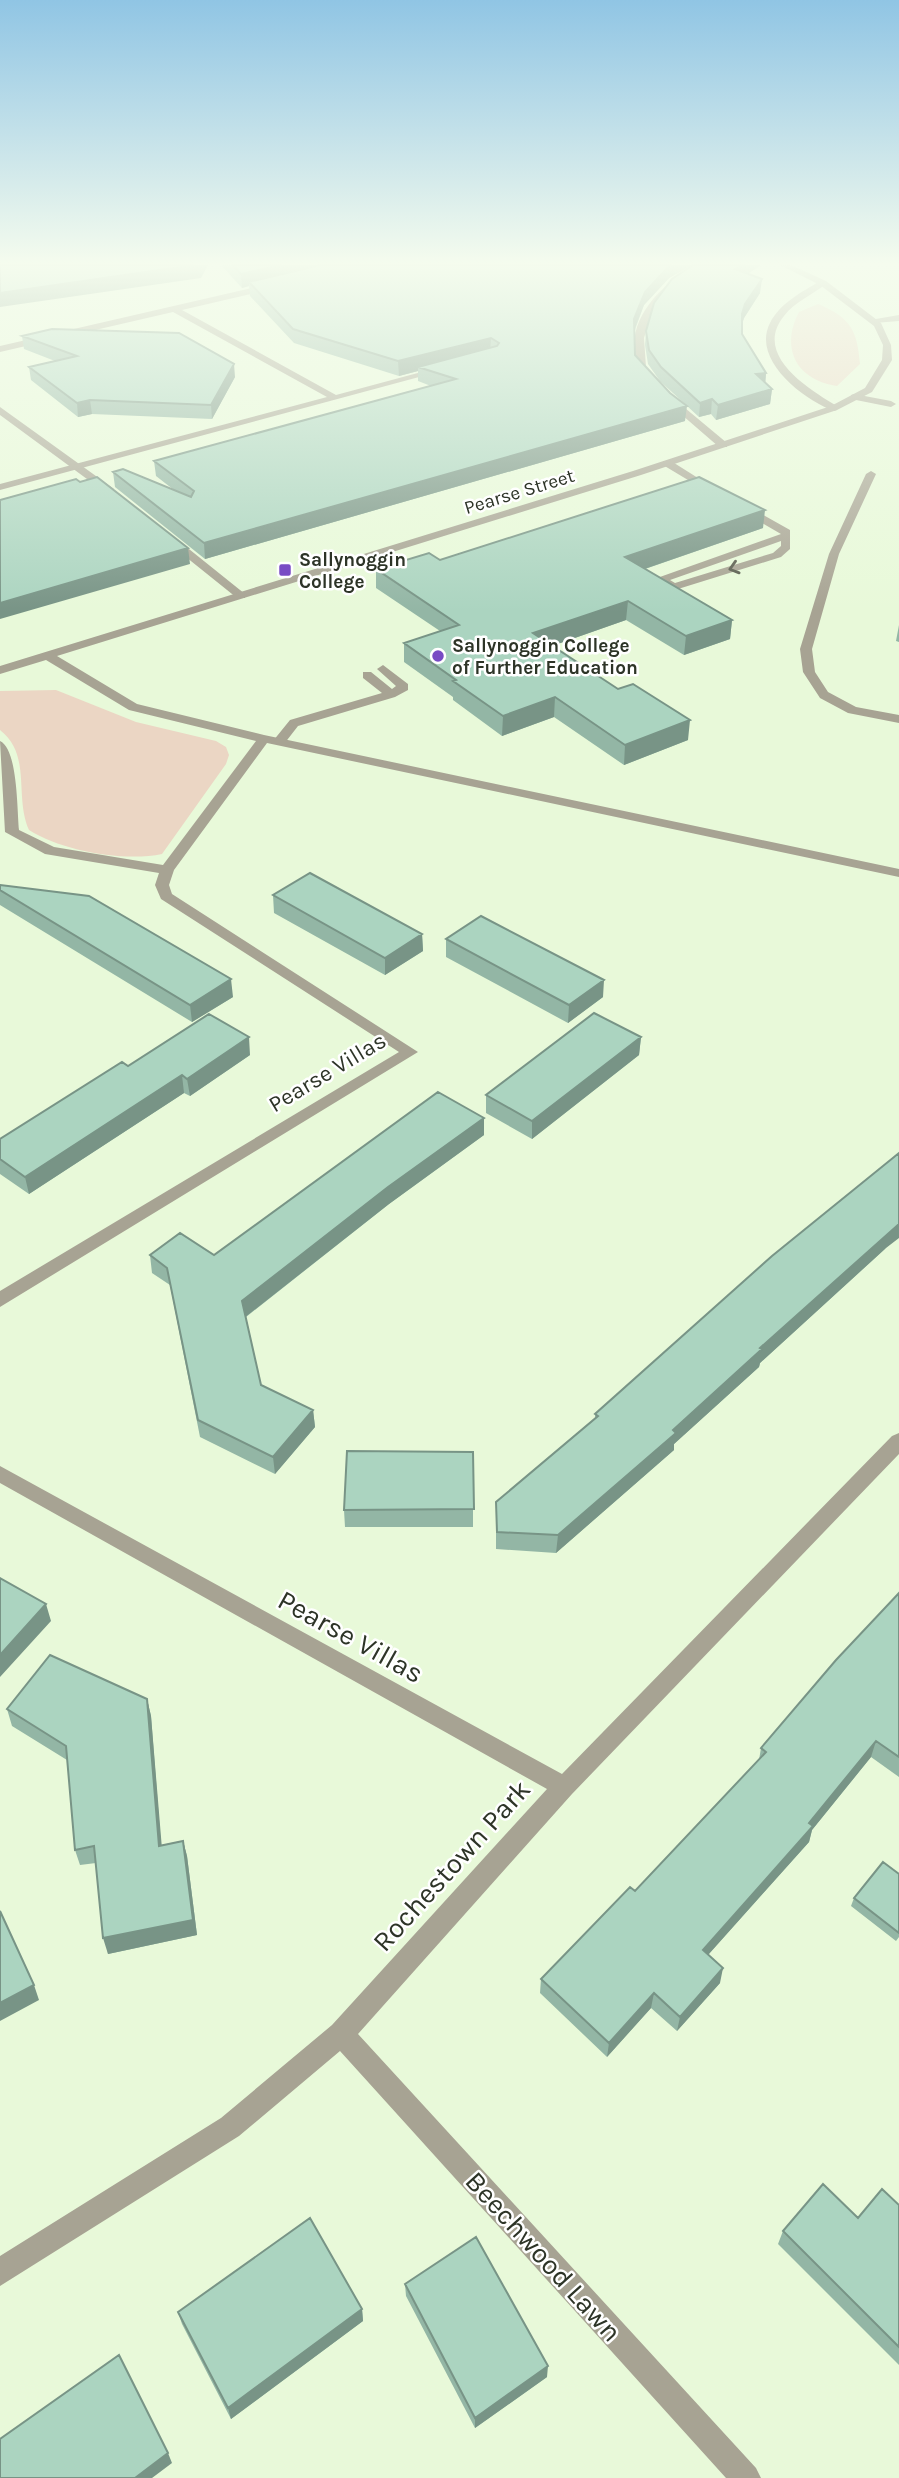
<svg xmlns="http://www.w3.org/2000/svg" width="899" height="2478" font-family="Karla,sans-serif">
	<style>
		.green { fill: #ebd6c4 }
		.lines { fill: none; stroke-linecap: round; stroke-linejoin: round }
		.service { fill: #a7a393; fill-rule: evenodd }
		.minor { fill: #a7a393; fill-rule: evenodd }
		.wall { fill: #93b6a5 }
		.shaded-wall { fill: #789486 }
		.building { fill: #abd4c0; stroke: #789486; stroke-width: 2 }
		.oneway { stroke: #585b4d }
		.poi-dot { fill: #784bc4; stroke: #fff; stroke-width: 2.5 }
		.labels { text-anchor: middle; stroke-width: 5; stroke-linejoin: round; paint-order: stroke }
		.far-street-label { font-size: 19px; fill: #2d3427; stroke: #fff }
		.far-poi-label { font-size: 19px; font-weight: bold; fill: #2d3427; stroke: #fff; text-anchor: start }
		.street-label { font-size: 23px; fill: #2d3427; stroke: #fff }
		.near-street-label { font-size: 28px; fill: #2d3427; stroke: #fff }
	</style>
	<rect width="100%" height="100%" fill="#e8f9d9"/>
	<!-- green -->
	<path class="green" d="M818 304C851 318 857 330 860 364L837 386C796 380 780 348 799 312Z
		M56 690 136 722 216 741 226 747 229 755 226 764 162 854C124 862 62 851 29 830 14 796 32 755 0 730V691Z"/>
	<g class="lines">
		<!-- service -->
		<path class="service" d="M698 265H709L668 291 650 318 644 338 646 367 656 379 648 381C611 336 655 285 698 265Z
			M820 281 827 283C813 295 795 301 784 316 752 355 810 390 837 406V410L834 411C804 400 751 360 770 323 780 303 802 292 820 281Z
			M899 315V321L874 323 870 320Z
			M854 394 891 401 896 404 891 407 851 399V395Z
			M667 398H673L727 443V447H719L667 402Z
			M0 407 114 489V493H106L0 415Z
			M663 461H671L717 490 708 492 663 465Z
			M741 507H749L790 530V549L781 557 678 589H670L657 582V578L781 534 741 511ZM781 541V546L773 553 675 583 670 580Z
			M166 537H174L245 594V598H237L166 541Z
			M383 665 408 684V690L395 697 298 726 284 744H274L273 741 290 720 382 693 363 678V672H371L392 689 396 686 377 669Z"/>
		<!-- minor -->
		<path class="minor" d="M780 265H791L826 281 881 323 891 345 892 360 872 392 837 410 641 475 57 656 137 704 264 735 899 869V877L267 743 174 870 169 885 172 894 418 1052 0 1307V1291L399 1052 161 899 155 885 159 873 45 854 5 832 0 741C18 749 17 811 19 830L54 847 163 865 256 741 129 710 46 660 0 674V666L633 471 831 406 865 388 882 360 883 345 874 326 820 285Z
			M273 283 276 288 182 310 336 395 440 367 445 370 0 490V484L327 397 173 312 0 352V346Z
			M871 471 876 474 839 554 812 649 815 672 828 692 856 707 899 715V723L848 713 820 698 803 672 800 649 829 554 866 474Z
			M899 1433V1454L572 1794 358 2034 756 2468 761 2478H726L340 2051 239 2136 0 2286V2256L221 2118 332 2025 547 1789 0 1483V1466L562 1774 892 1436Z"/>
	</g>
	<!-- wall -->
	<path class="wall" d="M221 265H692L669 278 644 305 635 330V355L685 421 205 559 115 487 113 472 174 490 156 476 154 461 431 386 418 381V371L399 376 294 343 250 296 249 286 242 288Z
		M693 265H761L747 274 760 293 744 318 742 323V334L766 373 765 383 772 389 770 404 716 420 711 414 699 417 660 381 648 364 645 345 646 331Z
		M22 336 235 377 212 419 92 414 78 417 31 380 29 367 55 361 24 349Z
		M763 528 645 569 732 620 730 639 684 655 626 620 552 646 688 740 624 765 554 717 502 736 453 700V697L404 662V643L440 631 376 588V569L440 560Z
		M899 625V642L896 641Z
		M0 885 233 997 192 1022 0 905Z
		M273 895 422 934 423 951 385 975 274 913Z
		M446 939 603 997 568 1023 446 957Z
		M641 1037 639 1055 532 1139 486 1113V1095Z
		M250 1055 190 1096 184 1093 29 1194 0 1174V1139L128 1066Z
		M484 1118V1135L389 1204 246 1317 261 1385 313 1410 315 1427 275 1474 200 1437 170 1285 152 1273 150 1255H214Z
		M886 1248 760 1363 759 1367 674 1444V1450L556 1553 496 1549V1502L595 1419V1414Z
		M473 1452V1527H345L344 1510Z
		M899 1593V1777L871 1757 812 1830 809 1842 708 1955 720 1983 677 2031 651 2008 607 2057 540 1993 541 1979 635 1891 759 1760 761 1748Z
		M147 1699 151 1716 161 1845 183 1841 187 1856 197 1935 108 1954 96 1863 80 1865 75 1850 67 1760 12 1726 7 1709Z
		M899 1874V1937L896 1941 851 1906 854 1898Z
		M899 2205V2365L778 2244 783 2231 858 2218Z
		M405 2284 547 2377 475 2428 406 2296Z
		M362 2309 363 2321 231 2419 182 2324 178 2312Z"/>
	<!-- shaded-wall -->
	<path class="shaded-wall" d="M194 265H208L201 278 0 307V293Z
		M281 265H340L249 282V286L242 288 241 274Z
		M670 265H692L669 278 644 305 633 333 634 319 645 292Z
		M742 265H761L734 283 735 269Z
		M762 279 760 293 744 318 741 328 742 314 745 304Z
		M491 338 490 352 418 367V371L399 376 398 361Z
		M234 364 235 377 212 419 211 405Z
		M766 373 765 387 756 374Z
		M772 389 770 404 716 420 718 405Z
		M712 399 711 414 699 417 700 403Z
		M90 400 92 414 78 417 77 403Z
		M687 406 685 421 205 559 204 543Z
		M765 510 763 528 624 576 625 557Z
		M188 548 190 564 0 619V603Z
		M628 601 626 620 532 653 533 633Z
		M732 620 730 639 684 655 686 636Z
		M555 697 554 717 502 736 503 716Z
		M690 720 688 740 624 765 625 745Z
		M422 934 423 951 385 975V958Z
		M231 979 233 997 192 1022 190 1005Z
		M604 980 603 997 568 1023 569 1005Z
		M249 1037 250 1055 190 1096 187 1079Z
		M641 1037 639 1055 532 1139V1121Z
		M182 1075 184 1093 29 1194 25 1177Z
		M484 1118V1135L389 1204 244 1318 242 1301 388 1187Z
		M899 1224V1238L886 1248 760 1363 759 1367 674 1444V1450L556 1553 558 1535 673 1430 760 1348Z
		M313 1410 315 1427 275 1474 273 1457Z
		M46 1604 51 1621 0 1677V1655Z
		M147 1699 151 1716 163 1861 159 1846Z
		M876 1741 871 1757 812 1830 809 1842 699 1965 703 1950 809 1823Z
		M183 1841 187 1856 197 1935 108 1954 103 1938Z
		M723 1968 720 1983 677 2031 680 2017Z
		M34 1985 39 2000 0 2021V2003Z
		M654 1993 651 2008 607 2057 609 2043Z
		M362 2309 363 2321 231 2419 228 2408Z
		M548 2366 547 2377 475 2428V2418Z
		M168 2453 172 2463 152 2478H135Z"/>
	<!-- building -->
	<path class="building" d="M0 265H194L0 293Z
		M233 265H281L241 274Z
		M321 265H670L645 292 634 319 635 355 670 393 687 406 204 543 113 472 123 469 191 497 194 491 154 461 456 379 418 367 497 346 499 343 491 338 398 361 293 329 249 282Z
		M693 265H742L735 269 762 279 745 304 742 314V334L766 373 756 374 772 389 718 405 712 399 700 403 661 367 649 350 646 331 654 303 672 279Z
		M52 329 179 333 234 364 211 405 90 400 77 403 29 367 77 356 22 336Z
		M97 477 188 548 0 603V500L76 479 80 482Z
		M699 477 765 510 625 557 732 620 686 636 628 601 533 633 618 689 633 684 690 720 625 745 555 697 503 716 453 681 456 680 404 643 459 625 376 569 429 553 440 560Z
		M310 873 422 934 385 958 273 895Z
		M0 885 89 896 231 979 190 1005 0 890Z
		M481 916 604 980 569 1005 446 939Z
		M594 1013 641 1037 532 1121 486 1095Z
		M209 1014 249 1037 187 1079 182 1075 25 1177 0 1159V1139L122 1062 128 1066Z
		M438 1092 484 1118 388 1187 242 1301 261 1385 313 1410 273 1457 198 1420 167 1268 150 1255 180 1233 214 1255Z
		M899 1153V1224L760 1348 762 1349 673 1430 676 1433 558 1535 497 1532 496 1502 598 1416 595 1414 772 1256Z
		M347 1451 473 1452 474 1509 344 1510Z
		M0 1578 46 1604 0 1655Z
		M899 1593V1757L876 1741 809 1823 813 1826 703 1950 723 1968 680 2017 654 1993 609 2043 541 1979 630 1887 635 1891 766 1752 761 1748 836 1660Z
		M50 1655 147 1699 159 1846 183 1841 193 1920 103 1938 94 1846 75 1850 66 1746 7 1709Z
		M883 1862 899 1874V1933L854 1898Z
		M0 1911 34 1985 0 2003Z
		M823 2184 858 2218 882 2189 899 2205V2347L783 2231Z
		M310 2218 362 2309 228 2408 178 2312Z
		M476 2237 548 2366 475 2418 405 2284Z
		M119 2355 168 2453 135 2478H0V2439Z"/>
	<!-- one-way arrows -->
	<defs><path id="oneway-chevron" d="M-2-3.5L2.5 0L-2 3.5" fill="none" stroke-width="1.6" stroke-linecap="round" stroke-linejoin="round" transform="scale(1.75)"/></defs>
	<use class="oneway" href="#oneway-chevron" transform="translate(734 568) rotate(163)"/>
	<!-- sky -->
	<linearGradient id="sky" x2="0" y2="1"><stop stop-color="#90c5e4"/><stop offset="0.43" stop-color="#f5fcee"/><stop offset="1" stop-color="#f5fcee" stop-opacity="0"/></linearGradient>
	<rect width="899" height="612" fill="url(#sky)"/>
	<!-- markers -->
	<g class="poi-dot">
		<rect x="278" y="563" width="14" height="14" rx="3.5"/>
		<circle cx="438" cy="656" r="7"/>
	</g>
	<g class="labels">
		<!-- far-street labels -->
		<g class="far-street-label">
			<text transform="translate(519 491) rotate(-17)" y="7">Pearse Street</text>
		</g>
		<!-- far-poi labels -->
		<g class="far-poi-label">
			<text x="299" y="566">Sallynoggin<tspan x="299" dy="22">College</tspan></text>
			<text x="452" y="652">Sallynoggin College<tspan x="452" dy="22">of Further Education</tspan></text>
		</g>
		<!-- street labels -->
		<g class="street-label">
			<text transform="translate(327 1072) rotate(-31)" y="8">Pearse Villas</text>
		</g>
		<!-- near-street labels -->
		<g class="near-street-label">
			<text transform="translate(351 1636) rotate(29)" y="10">Pearse Villas</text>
			<text transform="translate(451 1865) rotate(-48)" y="10">Rochestown Park</text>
			<text transform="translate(544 2256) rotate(48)" y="10">Beechwood Lawn</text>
		</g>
	</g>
</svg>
